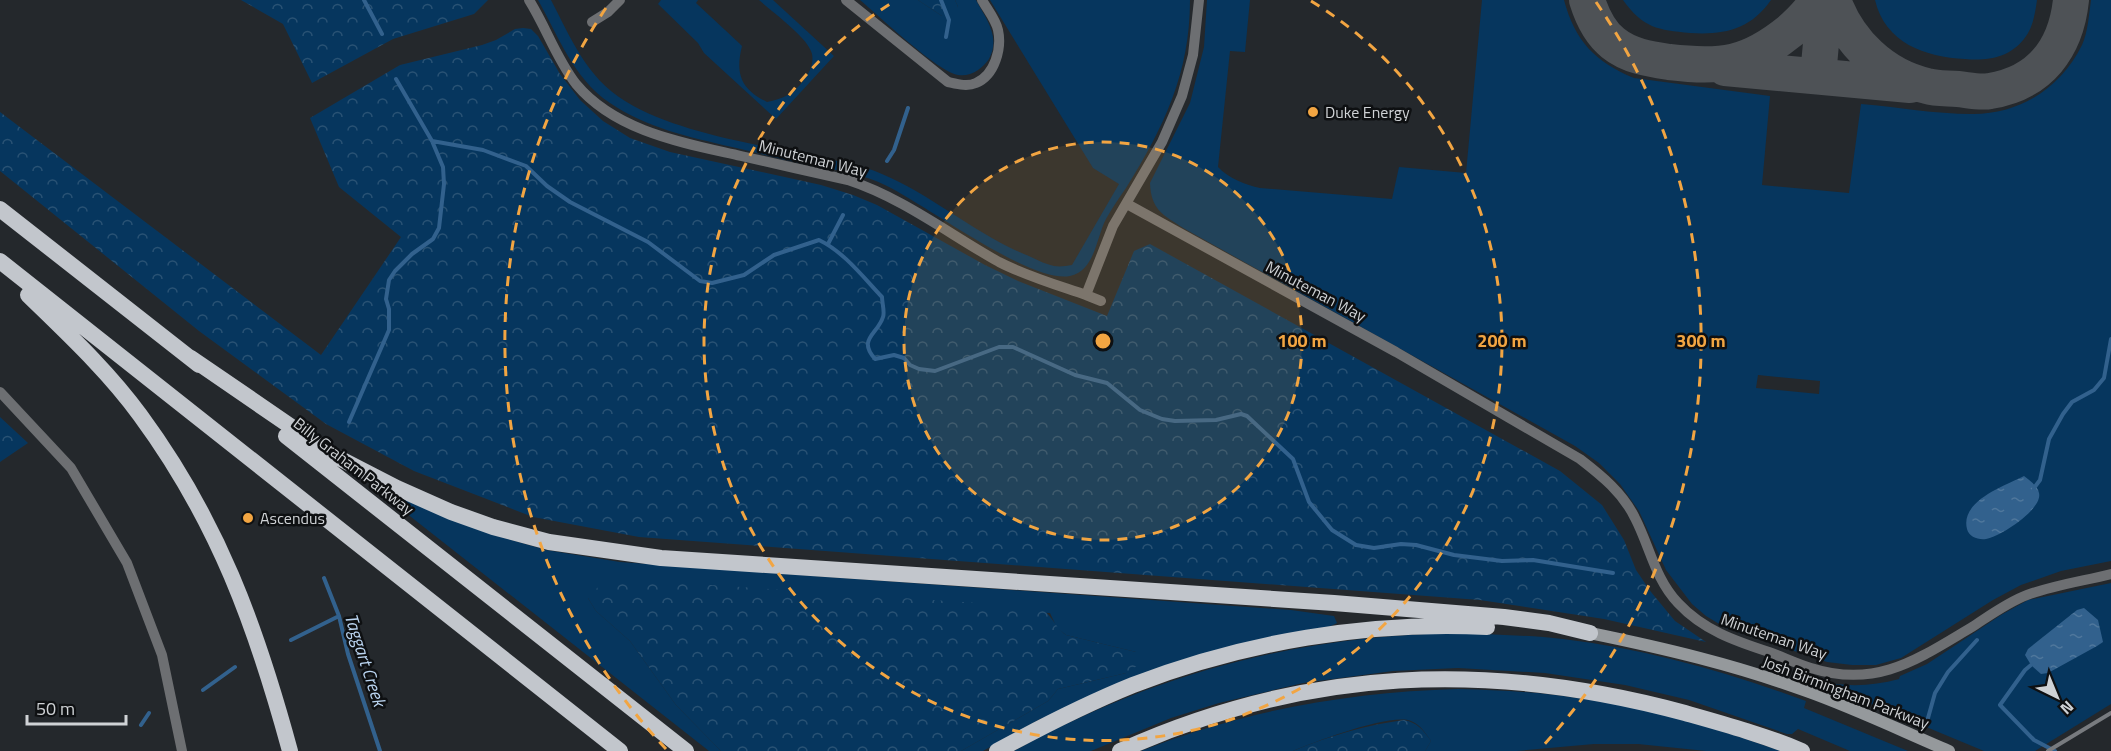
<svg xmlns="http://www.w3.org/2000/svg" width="2111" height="751" font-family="'Titillium Web',sans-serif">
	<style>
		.green { fill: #06365e; fill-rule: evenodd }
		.forest { fill: url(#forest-crowns) }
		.water { fill: url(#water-ripples) }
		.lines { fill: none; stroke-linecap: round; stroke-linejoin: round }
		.stream { stroke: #32618d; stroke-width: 4 }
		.taxiway { stroke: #4e5256; stroke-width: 36 }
		.minor { stroke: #6d6f72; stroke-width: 10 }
		.secondary { stroke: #95999c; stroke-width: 12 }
		.trunk { stroke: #c2c6cc; stroke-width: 16 }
		.rail { stroke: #787b7f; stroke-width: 4 }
		.ring { fill: none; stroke: #f2a542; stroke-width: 3; stroke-dasharray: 10 8 }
		.poi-dot { fill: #f2a542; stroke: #0e1012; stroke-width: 2 }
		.labels { text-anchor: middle; stroke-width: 5; stroke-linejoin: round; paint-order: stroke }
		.poi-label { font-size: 16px; fill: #cfd2d5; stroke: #0e1012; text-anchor: start }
		.street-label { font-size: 16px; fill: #cfd2d5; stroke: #0e1012 }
		.water-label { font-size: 18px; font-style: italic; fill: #bbd5f1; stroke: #0e1012 }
		.centre { fill: #f2a542; stroke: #0e1012; stroke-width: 3 }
		.ring-label { font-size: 18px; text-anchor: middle; font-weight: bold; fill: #f2a542; stroke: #0e1012; stroke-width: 5; stroke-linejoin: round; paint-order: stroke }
	</style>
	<defs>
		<pattern id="forest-crowns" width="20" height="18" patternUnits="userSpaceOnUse" patternTransform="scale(1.5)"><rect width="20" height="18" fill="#06365e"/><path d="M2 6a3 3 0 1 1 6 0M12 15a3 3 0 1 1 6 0" fill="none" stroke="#295274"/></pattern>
		<pattern id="water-ripples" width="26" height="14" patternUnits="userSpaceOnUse" patternTransform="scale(1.5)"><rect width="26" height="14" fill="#32618d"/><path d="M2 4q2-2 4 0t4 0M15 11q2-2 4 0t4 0" fill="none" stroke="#4f779c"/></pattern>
	</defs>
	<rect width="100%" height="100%" fill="#24282c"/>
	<!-- green -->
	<path class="green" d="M538 0H551C571 38 586 77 625 101 675 132 754 144 812 156 835 161 860 164 882 174 932 195 974 233 1024 254 1034 258 1044 264 1054 266 1060 267 1066 266 1072 265L1119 184 1093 168 990 0H1190C1190 73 1164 127 1126 188 1119 198 1112 208 1106 219 1096 238 1095 271 1070 276 1031 284 926 205 887 186 863 174 836 170 810 165 784 160 758 153 732 147 689 137 647 128 610 103 573 78 559 37 538 0Z
		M661 0H698L696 3 739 43 742 46C735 74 741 89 767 102 782 99 794 94 803 81 809 74 814 64 812 54 809 38 772 12 759 0H773L834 56 776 119 704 53 698 43 658 4Z
		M860 0H918L942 16 958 7 955 0H976C986 19 1001 37 989 59 982 69 971 77 958 75 938 72 878 15 860 0Z
		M1207 0H1250L1245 52 1230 51 1218 167C1228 178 1246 185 1260 188L1392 199 1399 167 1466 173 1482 0H1564C1575 41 1595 62 1634 78L1770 96 1762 185 1849 193 1861 104C1898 107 1935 114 1971 114 2019 115 2061 88 2082 45 2088 32 2089 14 2091 0H2111V561L2061 571 2021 585 1993 600 1901 658 1876 665H1852L1827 662 1726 628 1706 616 1692 604 1666 570 1639 511 1620 484 1599 463 1575 446 1185 229C1163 215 1151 210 1150 183L1190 103 1204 47ZM1758 375 1820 381 1819 394 1756 388Z
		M1623 0H1771C1750 30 1724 35 1690 33 1658 30 1643 28 1623 0Z
		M1875 0H2037C2035 14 2033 28 2024 39 2009 58 1987 61 1965 59 1925 57 1885 43 1875 0Z
		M398 495 491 534 546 550 620 562 1291 610 1334 616 1337 623 1329 627 1040 719 983 751H961L1048 701 1058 689 1126 673 1136 652 1066 635 1057 628 1050 613 588 598 596 611 630 641 676 705 721 751H709L392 502Z
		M2111 583V704L2035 751H1984L1813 680C1843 687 1870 687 1899 679L1900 676 1927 664 2001 615 2028 600Z
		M1462 633C1496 635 1529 635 1563 639 1646 649 1727 672 1806 701L1804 708 1908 751H1850L1798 729 1792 734H1787L1689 700 1625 685 1545 673 1458 668 1393 671 1303 683 1219 703 1171 718 1091 751H1014C1156 673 1300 635 1462 633Z
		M1458 689C1498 690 1537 692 1577 698 1646 707 1715 728 1781 751H1706L1638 744H1594L1517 751H1425L1431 741C1425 733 1421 725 1411 721 1390 713 1315 742 1293 751H1141C1242 711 1349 692 1458 689Z"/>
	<!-- forest -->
	<path class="forest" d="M241 0H488L474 14 393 39 312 83 283 24Z
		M918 0H955L958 7 954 16H942Z
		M523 28 531 29 538 36 560 74 580 100 603 121 630 138 670 152 821 185 853 195 877 205 985 265 1018 281 1107 316 1134 251 1150 244 1560 471 1602 505 1624 540 1636 570 1651 592 1675 621 1706 642 1604 619 1480 600 639 537 533 517 414 471 326 424 199 331 0 171V112L321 355 401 237 339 187 310 118 400 65 482 45 496 40 515 29Z
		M0 417 28 443 0 462Z
		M621 579 1038 607C1053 615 1053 625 1066 635L1136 652 1142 658 1137 666 1126 673 1058 689 1048 701 961 751H721L676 705 630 641 596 611 588 598 598 587Z
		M1404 720C1418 723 1423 730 1431 741L1425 751H1293C1329 736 1366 725 1404 720Z"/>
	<!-- water -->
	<path class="water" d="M2024 476C2029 480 2038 486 2039 493 2043 509 2000 537 1986 539 1978 540 1969 537 1967 529 1960 501 2004 486 2024 476Z
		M2084 608 2098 620 2103 642 2097 646 2048 673 2041 674 2031 665 2025 655 2028 649 2077 610Z"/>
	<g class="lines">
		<!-- stream -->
		<path class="stream" d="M364 0 382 34
			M941 0 949 20 946 37
			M432 141 483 150 526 166 547 186 570 202 648 242 700 281 712 283 744 275 774 255 819 240C844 252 863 277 882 297 882 303 885 312 883 317 878 334 857 339 875 359L894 355 904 358 910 365 919 369 935 371 999 347H1013L1075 375 1107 383 1140 410 1162 419 1175 421 1216 420 1241 414 1247 416 1293 459 1309 502 1332 530 1356 545 1374 548 1401 544 1416 545 1454 555 1502 561 1533 560 1613 573
			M887 161 894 150 908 108
			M828 244 843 215
			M349 422 389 330V309L386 299 389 280 395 271 412 254 433 239 439 228 444 184 443 167 432 141 396 79
			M2034 488 2040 480 2049 439 2063 414 2072 402 2094 390 2104 378 2111 339
			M324 578 339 616 348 654 380 751
			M291 640 339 616
			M2031 665 2025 670 2000 705 2034 740 2055 751
			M203 690 235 667
			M1928 718 1935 693 1948 672 1977 640
			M141 725 149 713"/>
		<!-- taxiway -->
		<path class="taxiway" d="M1587 0C1592 16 1599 32 1613 43 1629 56 1649 59 1669 62 1722 68 1748 65 1790 31 1800 22 1811 12 1817 0
			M1833 0C1848 42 1883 76 1927 86 1937 89 1948 88 1958 89 1968 90 1980 93 1990 91 2040 83 2066 48 2071 0
			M1725 68 1910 85
			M1818 76 1825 0"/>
		<!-- minor -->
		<path class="minor" d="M529 0C546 27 556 58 576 84 616 132 684 143 741 156 777 164 812 172 848 180 903 198 949 234 999 262 1026 276 1057 285 1086 295L1113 226 1162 142 1182 96 1193 55 1199 0
			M846 0 948 82C957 84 967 87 976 83 995 75 1002 48 998 30 996 20 987 9 982 0
			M592 22 608 12 620 0
			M1127 204 1396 352 1580 459C1602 476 1623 493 1635 518 1650 547 1655 579 1678 603 1703 630 1735 641 1769 652 1783 657 1797 664 1811 668 1877 689 1918 659 1972 627 1989 616 2008 602 2027 595 2054 585 2083 581 2111 574
			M1086 295 1101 301
			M0 392 71 468 127 563 162 655 182 751"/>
		<!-- secondary -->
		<path class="secondary" d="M1590 633C1663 648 1736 665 1806 691 1854 708 1902 731 1949 751"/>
		<!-- trunk -->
		<path class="trunk" d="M0 209 199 365
			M0 261 620 751
			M28 295C67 333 108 371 140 415 218 521 256 626 290 751
			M191 358 331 454 397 488 451 512 493 527 549 542 661 558 1334 603 1504 617 1549 623 1590 633
			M286 436 686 751
			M997 751C1041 727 1086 704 1133 685 1244 642 1368 621 1487 627
			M1120 751C1306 667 1489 660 1685 713 1724 724 1764 735 1802 751"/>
		<!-- rail -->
		<path class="rail" d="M2048 751 2111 713"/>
	</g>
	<!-- distance rings -->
	<circle cx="1103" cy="341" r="199" fill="#f2a542" fill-opacity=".12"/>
	<g class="ring">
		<circle cx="1103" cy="341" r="199"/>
		<path d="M1311 1A399 399 0 1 1 895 1"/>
		<path d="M666 749A598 598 0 0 1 610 2M1596 2A598 598 0 0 1 1540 749"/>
	</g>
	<!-- markers -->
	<g class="poi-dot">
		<circle cx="1313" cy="112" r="6"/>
		<circle cx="248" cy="518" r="6"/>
	</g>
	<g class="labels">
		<!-- poi labels -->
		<g class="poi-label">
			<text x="1325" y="118">Duke Energy</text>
			<text x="260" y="524">Ascendus</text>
		</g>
		<!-- street labels -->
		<g class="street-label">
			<text transform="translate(813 158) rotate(14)" y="6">Minuteman Way</text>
			<text transform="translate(1316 291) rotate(28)" y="6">Minuteman Way</text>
			<text transform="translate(354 466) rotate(38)" y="6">Billy Graham Parkway</text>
			<text transform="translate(1774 636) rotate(19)" y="6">Minuteman Way</text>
			<text transform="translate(1846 692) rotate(21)" y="6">Josh Birmingham Parkway</text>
		</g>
		<!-- water labels -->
		<g class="water-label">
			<text transform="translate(365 660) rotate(72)" y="6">Taggart Creek</text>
		</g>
	</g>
	<circle cx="1103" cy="341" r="9" class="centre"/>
	<g class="ring-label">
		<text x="1302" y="347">100 m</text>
		<text x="1502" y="347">200 m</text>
		<text x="1701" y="347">300 m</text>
	</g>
	<!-- north arrow -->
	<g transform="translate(2057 697) rotate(137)" stroke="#0e1012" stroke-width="4.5" paint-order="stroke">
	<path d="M0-4.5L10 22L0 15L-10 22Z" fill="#cfd2d5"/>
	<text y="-9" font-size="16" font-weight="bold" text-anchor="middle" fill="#cfd2d5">N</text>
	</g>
	<!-- scale -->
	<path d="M27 715v9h99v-9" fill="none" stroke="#cfd2d5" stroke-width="3"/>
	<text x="36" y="715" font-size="18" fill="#cfd2d5" stroke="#0e1012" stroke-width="4.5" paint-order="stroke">50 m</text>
</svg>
